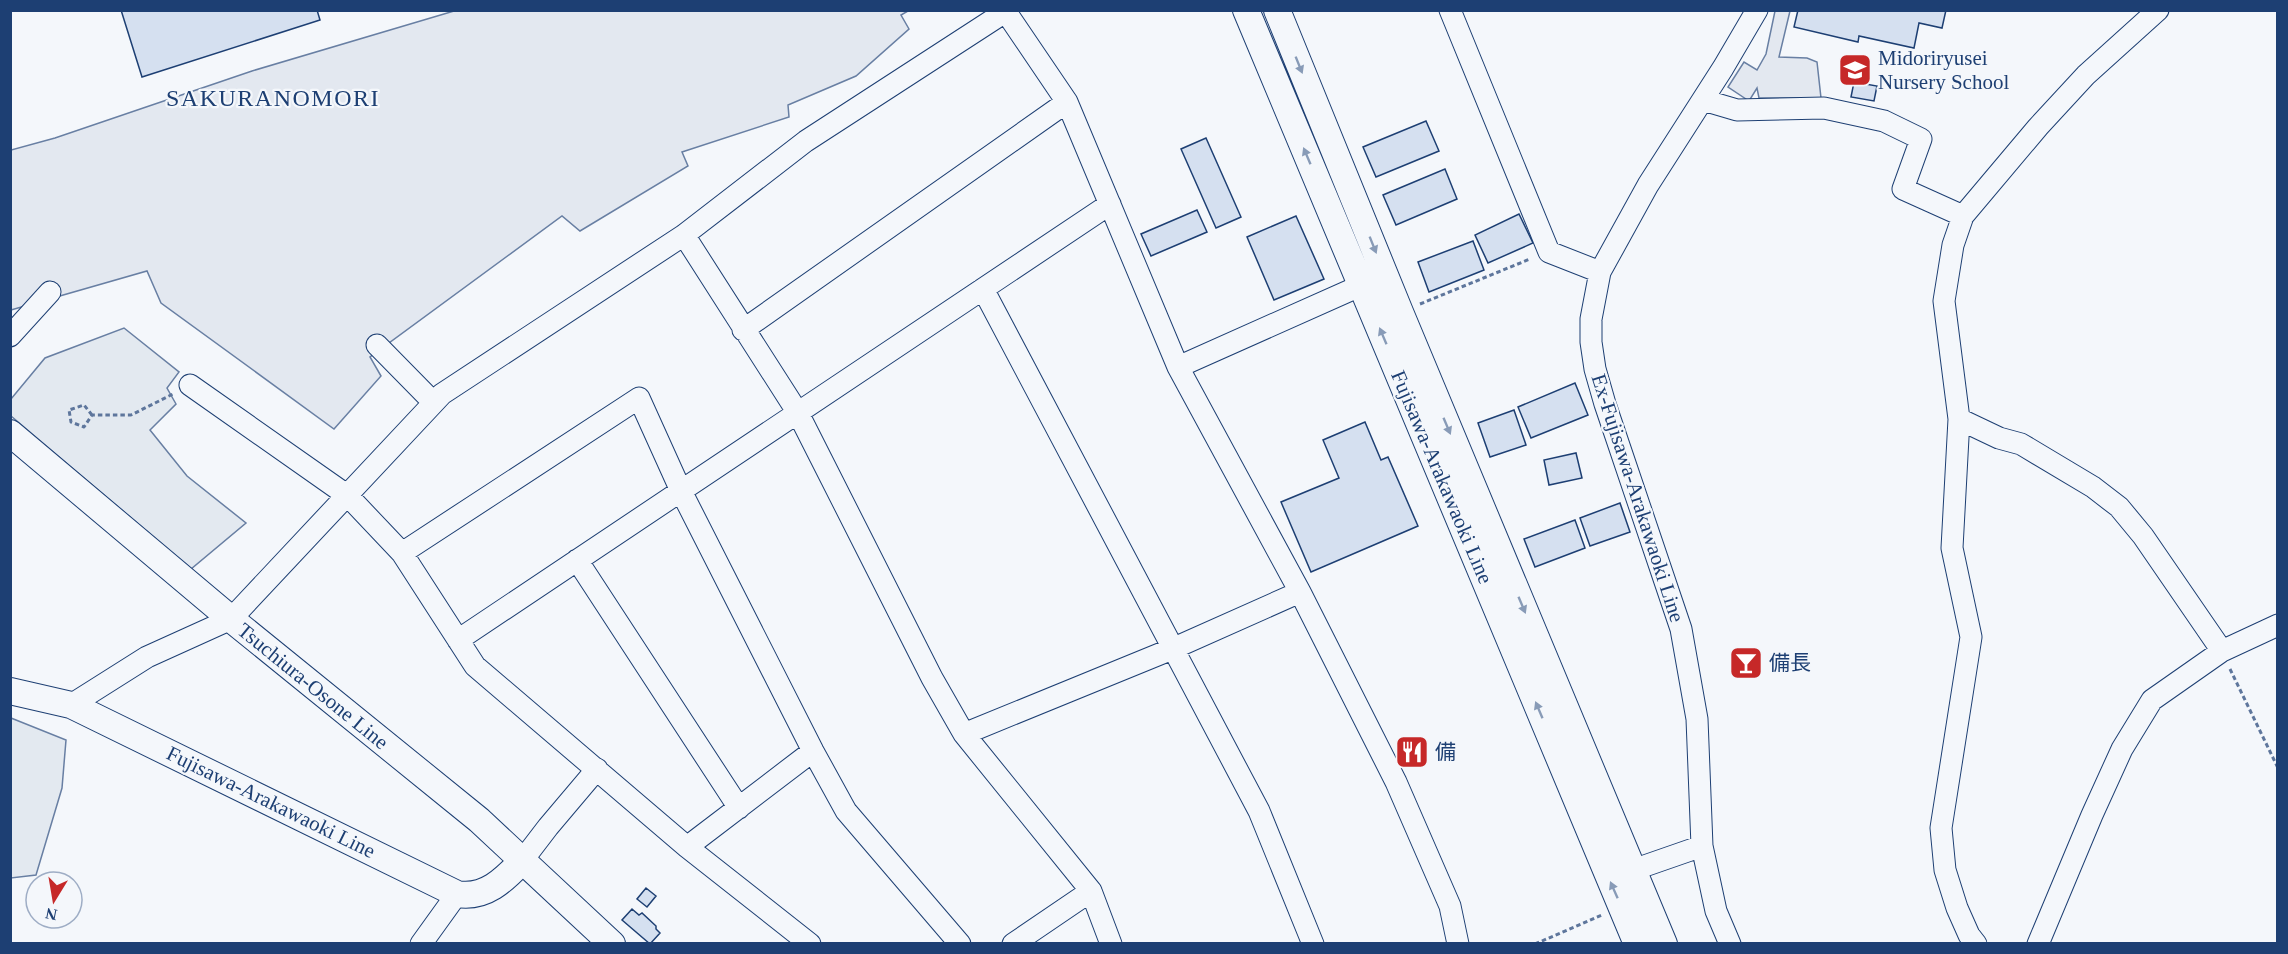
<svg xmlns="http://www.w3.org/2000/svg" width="2288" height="954" font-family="'Times New Roman','Noto Sans JP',serif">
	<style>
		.green { fill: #e3e9f0; stroke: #687fa3; stroke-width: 1.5 }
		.parking { fill: #e3e8f0; stroke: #687fa3; stroke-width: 1.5 }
		.building { fill: #d5e0f0; stroke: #1d3f73; stroke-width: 1.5 }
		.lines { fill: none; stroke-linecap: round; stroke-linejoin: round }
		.minor-casing { stroke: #1d3f73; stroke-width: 23 }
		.major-casing { stroke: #1d3f73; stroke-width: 28 }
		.path { stroke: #5e769c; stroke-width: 3; stroke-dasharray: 4.5 3; stroke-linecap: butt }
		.minor { stroke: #f4f7fb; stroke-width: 21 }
		.major { stroke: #f4f7fb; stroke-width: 26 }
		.oneway { fill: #889bb7 }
		.labels { text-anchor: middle; stroke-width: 4.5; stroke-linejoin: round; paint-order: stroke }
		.poi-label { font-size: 21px; fill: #1d3f73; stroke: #f4f7fb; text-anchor: start }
		.street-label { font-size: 21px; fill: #1d3f73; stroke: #f4f7fb }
		.quarter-label { font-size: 24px; letter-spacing: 1.5px; fill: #1d3f73; stroke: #f4f7fb }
	</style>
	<rect width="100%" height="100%" fill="#f4f7fb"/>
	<!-- green -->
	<path class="green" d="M124 328 179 372 167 388 176 404 150 430 187 476 246 523 191 569 11 416V399L45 358Z
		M11 718 66 740 62 788 36 875 11 878Z"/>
	<!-- parking -->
	<path class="parking" d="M454 11H908L901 15 909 29 856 76 788 105 789 117 682 152 688 166 580 231 562 216 370 357 381 376 334 429 161 303 147 271 11 310V150L55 138 252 71Z
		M1775 11H1790L1779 57 1807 58 1817 62 1821 98H1759L1757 88 1749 101 1728 87 1744 62 1757 70 1766 54Z"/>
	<!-- building -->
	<path class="building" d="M121 10H317L320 20 142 77Z
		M1798 10H1946L1942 28 1919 23 1914 48 1859 36 1858 42 1794 27Z
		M1854 82 1877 86 1874 101 1851 97Z
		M1426 121 1439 151 1376 177 1363 147Z
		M1206 138 1241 217 1216 228 1181 149Z
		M1445 169 1457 199 1396 225 1383 195Z
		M1197 210 1207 232 1151 256 1141 234Z
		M1519 214 1533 243 1488 263 1475 235Z
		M1296 216 1324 279 1274 300 1247 237Z
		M1473 241 1484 270 1429 292 1418 262Z
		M1575 383 1588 415 1531 438 1518 407Z
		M1514 410 1526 445 1490 457 1478 423Z
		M1365 422 1381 460 1388 457 1418 526 1311 572 1281 502 1339 478 1323 440Z
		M1576 453 1582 478 1549 485 1544 460Z
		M1620 503 1630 532 1590 546 1580 518Z
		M1575 520 1585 548 1535 567 1524 539Z
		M646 888 656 896 647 907 637 899Z
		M632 909 639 915 642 913 656 926V929L660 933 650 944 622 920Z"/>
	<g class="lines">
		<defs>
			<path id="minor" d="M1450 10 1549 252 1600 272
				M1006 12 1067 102 1178 367 1300 592 1396 782 1450 906 1458 944
				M1703 100 1737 110 1824 108 1884 121 1921 139 1903 189 1963 216
				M684 235 798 413 932 678 964 734 1091 891 1111 944
				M983 289 1259 811 1313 944
				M743 330 1067 102
				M10 336 50 292
				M377 345 433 402
				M1178 367 1362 285
				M190 385 348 496 402 553 475 666 687 847 810 944
				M1959 419 1999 438 2021 444 2093 487 2119 507 2143 536 2222 651
				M402 553 639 398 681 491 813 751 846 811 960 944
				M577 560 739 808
				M458 640 1110 204
				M71 705 147 657 231 619 442 394 684 235 806 141 1008 10
				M964 734 1172 649 1300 592
				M1702 846 1716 911 1730 944
				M687 847 813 751
				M522 861 548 827 597 769
				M1633 870 1702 846 1697 719 1681 629 1605 404 1595 369 1591 342V319L1600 272 1648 185 1723 68 1757 10
				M421 944 457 894
				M1013 944 1091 891
				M1976 944 1969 935 1957 908 1945 870 1941 828 1971 637 1952 548 1959 419 1944 301 1953 245 1963 216 2038 127 2086 75 2158 10
				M2038 944 2092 815 2122 749 2152 700 2222 651 2278 625"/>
			<path id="major" d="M1246 10 1637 944
				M1277 10 1400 312 1664 944
				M10 433 231 619 479 820 612 944
				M10 691 71 705 457 894C485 899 504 880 522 861"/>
		</defs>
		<!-- minor casing -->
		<use href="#minor" class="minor-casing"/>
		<!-- major casing -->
		<use href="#major" class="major-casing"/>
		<!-- path -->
		<path class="path" d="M1420 304 1530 259
			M92 415 84 405 69 410 71 422 84 427 92 415H131L175 393
			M2230 669 2278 768
			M1535 944 1602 915"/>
		<!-- minor -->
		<use href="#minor" class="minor"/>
		<!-- major -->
		<use href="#major" class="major"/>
	</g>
	<!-- one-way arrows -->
	<defs><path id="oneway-solid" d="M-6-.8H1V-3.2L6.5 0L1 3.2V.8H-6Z" transform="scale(1.5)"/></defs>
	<g class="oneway">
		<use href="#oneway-solid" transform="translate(1299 65) rotate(68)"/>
		<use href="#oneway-solid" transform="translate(1307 156) rotate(-113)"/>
		<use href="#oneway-solid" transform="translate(1373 245) rotate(68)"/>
		<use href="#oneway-solid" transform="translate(1383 336) rotate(-113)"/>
		<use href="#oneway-solid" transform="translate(1447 426) rotate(67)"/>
		<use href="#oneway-solid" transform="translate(1522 605) rotate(67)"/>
		<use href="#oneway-solid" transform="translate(1539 710) rotate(-113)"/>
		<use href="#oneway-solid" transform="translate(1614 890) rotate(-114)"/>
	</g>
	<!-- icons -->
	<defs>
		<symbol id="school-square" viewBox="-11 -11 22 22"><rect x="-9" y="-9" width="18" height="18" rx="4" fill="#c62828" stroke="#f4f7fb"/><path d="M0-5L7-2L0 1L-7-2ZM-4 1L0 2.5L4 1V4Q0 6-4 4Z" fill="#fff"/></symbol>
		<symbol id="bar-square" viewBox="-11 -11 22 22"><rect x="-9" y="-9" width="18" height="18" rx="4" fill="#c62828" stroke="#f4f7fb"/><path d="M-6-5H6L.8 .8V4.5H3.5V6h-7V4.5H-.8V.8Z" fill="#fff"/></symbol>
		<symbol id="restaurant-square" viewBox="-11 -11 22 22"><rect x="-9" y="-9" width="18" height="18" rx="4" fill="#c62828" stroke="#f4f7fb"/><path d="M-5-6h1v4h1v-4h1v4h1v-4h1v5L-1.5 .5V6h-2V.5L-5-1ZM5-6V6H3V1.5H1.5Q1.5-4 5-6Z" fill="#fff"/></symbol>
	</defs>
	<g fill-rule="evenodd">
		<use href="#school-square" x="1836" y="51" width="38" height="38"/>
		<use href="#bar-square" x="1727" y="644" width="38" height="38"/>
		<use href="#restaurant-square" x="1393" y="733" width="38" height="38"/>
	</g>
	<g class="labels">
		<!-- poi labels -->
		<g class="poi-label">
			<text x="1878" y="65">Midoriryusei<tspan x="1878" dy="24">Nursery School</tspan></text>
			<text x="1769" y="670">備長</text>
			<text x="1435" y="759">備</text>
		</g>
		<!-- street labels -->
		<g class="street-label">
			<text transform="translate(1442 477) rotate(67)" y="7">Fujisawa-Arakawaoki Line</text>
			<text transform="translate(1638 498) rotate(72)" y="7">Ex-Fujisawa-Arakawaoki Line</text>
			<text transform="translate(313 686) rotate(39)" y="7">Tsuchiura-Osone Line</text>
			<text transform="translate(271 802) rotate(26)" y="7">Fujisawa-Arakawaoki Line</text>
		</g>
		<!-- quarter labels -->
		<g class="quarter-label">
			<text x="273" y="106">SAKURANOMORI</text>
		</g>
	</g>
	<!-- border -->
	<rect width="2288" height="954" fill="none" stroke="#1d3f73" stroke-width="24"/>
	<!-- north arrow -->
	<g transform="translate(54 900) rotate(191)"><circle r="28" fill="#f4f7fb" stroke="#9eadc5" stroke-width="1.5"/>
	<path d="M0-4.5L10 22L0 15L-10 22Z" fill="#c62828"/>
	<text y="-9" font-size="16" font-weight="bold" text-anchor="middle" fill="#1d3f73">N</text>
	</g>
</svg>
